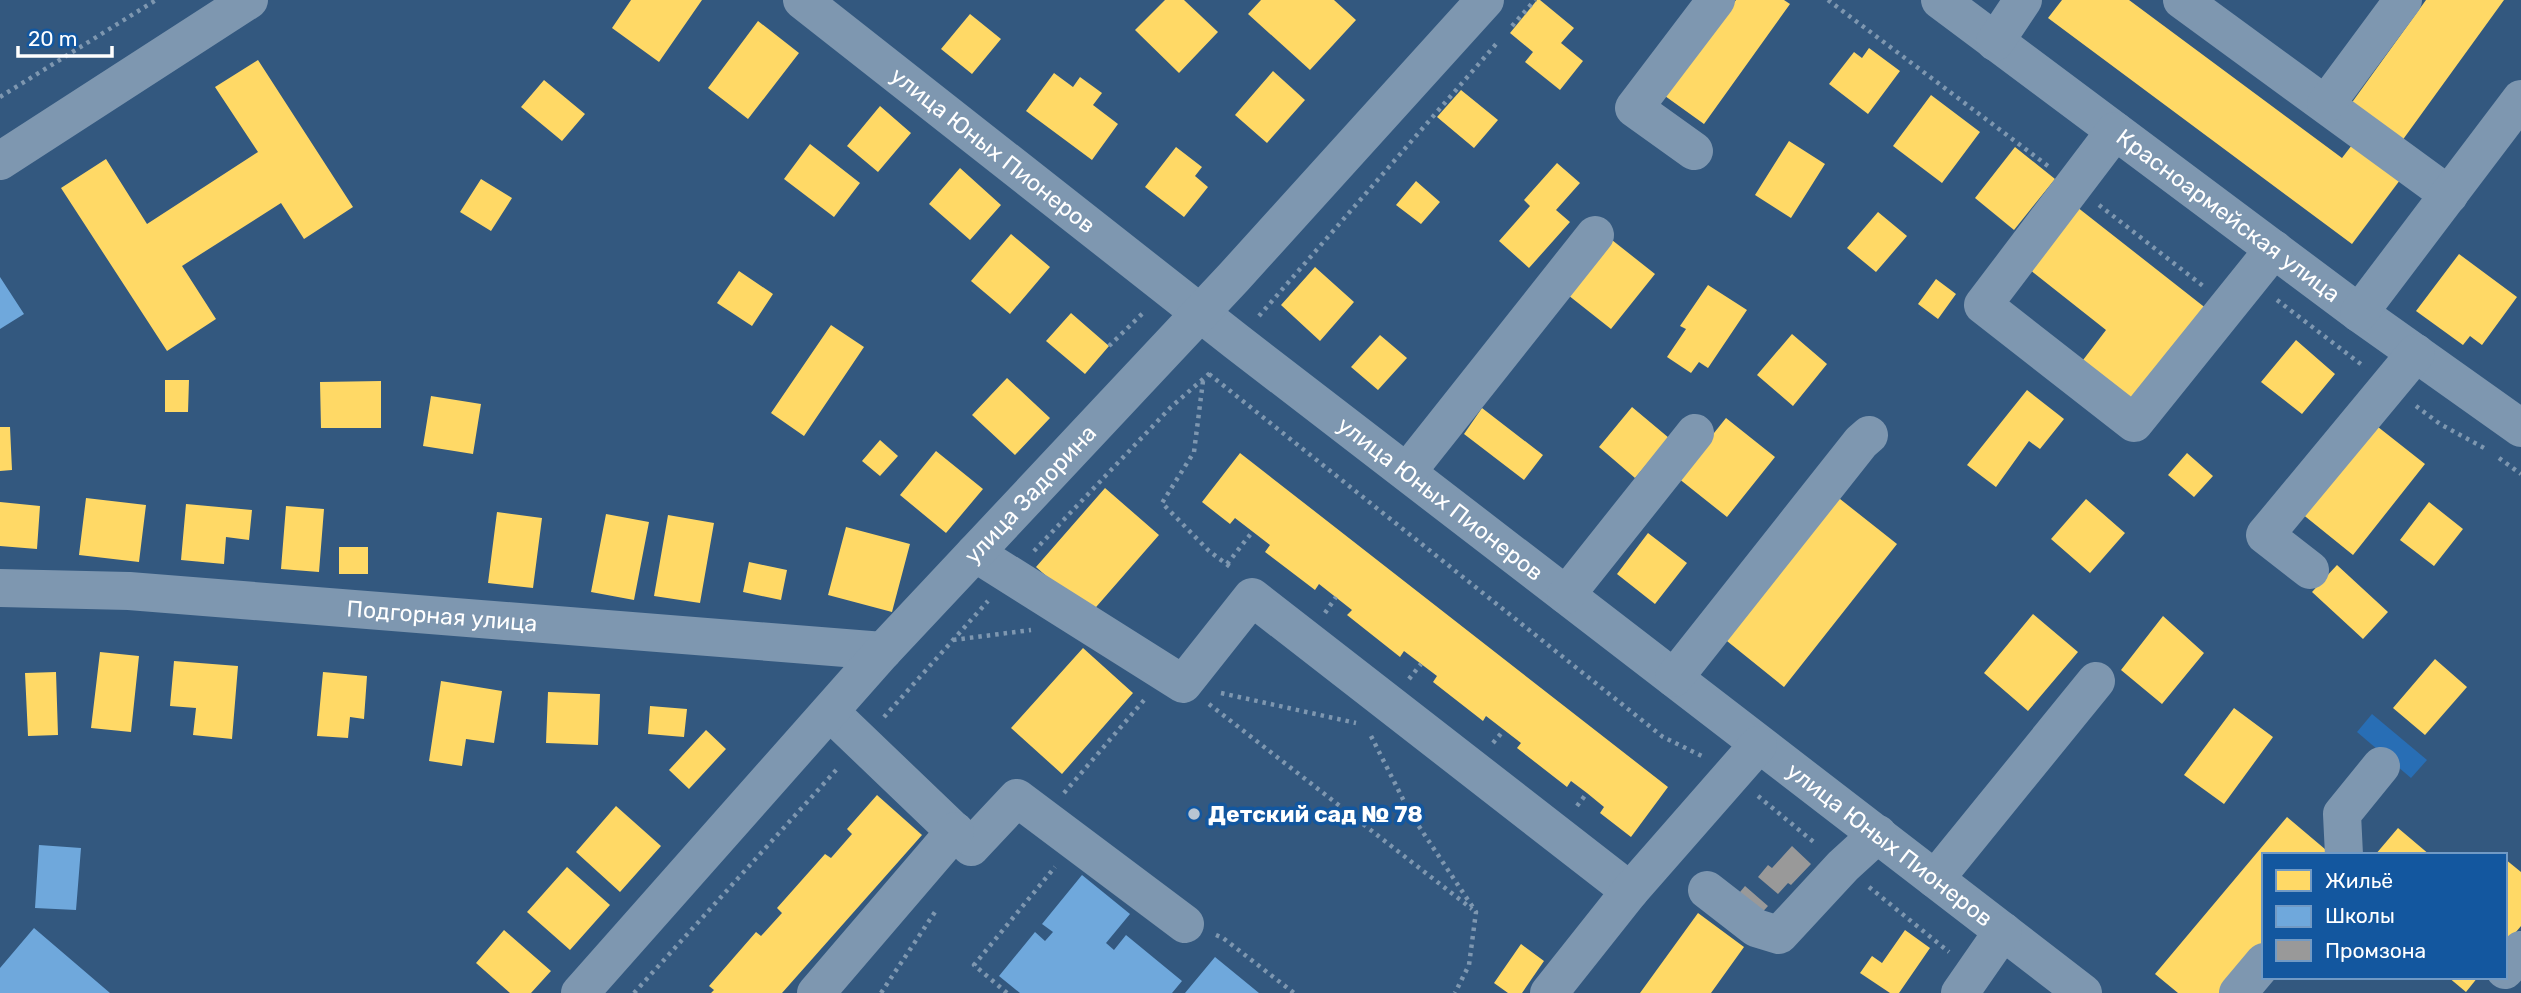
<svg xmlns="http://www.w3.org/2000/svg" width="2521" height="993" font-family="Rubik,sans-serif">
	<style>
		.green { fill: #286eb5 }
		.homes { fill: #ffd966 }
		.schools { fill: #6fa8dc }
		.industry { fill: #999 }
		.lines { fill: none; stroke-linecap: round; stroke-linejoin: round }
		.path { stroke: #7e97b0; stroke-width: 4.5; stroke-dasharray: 3.5 5; stroke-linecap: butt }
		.minor { stroke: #7e97b0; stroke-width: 38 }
		.poi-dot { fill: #b8c5d2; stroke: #13579f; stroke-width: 2.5 }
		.labels { text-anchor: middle; stroke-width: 7; stroke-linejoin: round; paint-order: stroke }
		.street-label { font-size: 23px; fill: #fff; stroke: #13579f }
		.poi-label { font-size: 23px; font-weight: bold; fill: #fff; stroke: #13579f; text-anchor: start }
	</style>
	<rect width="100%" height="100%" fill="#33587f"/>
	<!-- green -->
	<path class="green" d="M2372 714 2427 760 2411 778 2357 732Z"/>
	<!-- homes -->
	<path class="homes" d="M631 0H702L659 62 612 28Z
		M1165 0H1184L1218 32 1179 73 1135 30Z
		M1261 0H1334L1356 20 1310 70 1248 14Z
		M1537 0H1540L1574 28 1561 43 1583 61 1560 90 1525 62 1533 52 1510 33Z
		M1736 0H1784L1790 4 1704 124 1665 96Z
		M2062 0H2129L2342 158 2355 141 2403 176 2352 244 2048 18Z
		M2426 0H2504L2399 145 2348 108Z
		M970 14 1001 39 972 74 941 49Z
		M758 21 799 53 748 119 708 88Z
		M1869 48 1900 71 1868 114 1829 84 1854 52 1862 58Z
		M258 60 353 207 304 239 281 203 182 266 216 319 167 351 61 188 106 159 147 224 258 152 215 87Z
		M1273 71 1305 100 1267 143 1235 115Z
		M1054 73 1073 87 1080 77 1102 93 1093 105 1118 124 1092 160 1026 111Z
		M544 80 585 114 562 141 521 107Z
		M1461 90 1498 120 1474 148 1437 117Z
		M1931 95 1980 132 1942 183 1893 146Z
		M880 106 911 133 878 172 847 146Z
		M1789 141 1825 164 1791 218 1755 195Z
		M810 144 860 183 834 217 784 179Z
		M1176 147 1202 167 1195 176 1208 187 1184 217 1145 187Z
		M2015 147 2055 179 2014 230 1975 198Z
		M1557 163 1580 183 1556 210 1570 222 1529 268 1499 241 1530 206 1524 200Z
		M960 168 1001 205 970 240 929 204Z
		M481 179 512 198 491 231 460 212Z
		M1416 181 1440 202 1421 224 1396 205Z
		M2077 207 2212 313 2136 408 2080 364 2106 330 2029 269Z
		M1878 212 1907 236 1876 272 1847 248Z
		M1011 234 1050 267 1010 314 971 281Z
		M1612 240 1655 274 1611 329 1568 295Z
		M2459 254 2517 297 2482 345 2470 336 2463 345 2416 311Z
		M1315 267 1354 302 1320 341 1281 305Z
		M739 271 773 294 752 326 717 303Z
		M1936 279 1956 294 1938 319 1918 304Z
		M1708 285 1747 310 1708 368 1699 362 1691 373 1667 357 1686 329 1680 326Z
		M1071 313 1109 346 1085 374 1046 341Z
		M831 325 864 347 804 436 771 413Z
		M1792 334 1827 364 1793 406 1757 375Z
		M1380 335 1407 358 1378 390 1351 367Z
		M2296 340 2335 374 2302 414 2261 382Z
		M1007 378 1050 418 1015 455 972 415Z
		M165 380H189L188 412H165Z
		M381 381V428H321L320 382Z
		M2027 390 2064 419 2040 449 2029 441 1996 487 1967 465Z
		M431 396 481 404 473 454 423 446Z
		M1632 407 1669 438 1635 478 1599 447Z
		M1482 408 1543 455 1524 480 1464 434Z
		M1726 418 1775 457 1727 517 1678 478Z
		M2373 423 2425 464 2353 555 2301 513Z
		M0 427H10L12 470 0 471Z
		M880 440 898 456 880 476 862 461Z
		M936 451 983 489 946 533 900 495Z
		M1240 453 1668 787 1631 837 1600 813 1604 807 1587 793 1571 781 1567 787 1517 748 1521 743 1486 716 1483 721 1433 682 1437 676 1404 651 1400 657 1347 615 1352 610 1319 584 1315 590 1265 552 1270 545 1235 518 1230 524 1202 502Z
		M2187 453 2213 476 2194 497 2168 475Z
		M1105 488 1159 535 1090 614 1036 567Z
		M1835 495 1897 544 1784 687 1722 637Z
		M86 498 146 505 139 562 79 555Z
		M2086 499 2125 533 2090 573 2051 539Z
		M0 502 40 506 37 549 0 546Z
		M2429 502 2463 529 2434 566 2400 540Z
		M186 504 252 510 249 540 226 537 224 564 181 560Z
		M286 506 324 509 319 572 281 569Z
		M497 512 542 518 533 588 488 583Z
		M606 514 649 522 634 600 591 592Z
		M668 515 714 523 700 603 654 596Z
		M846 527 910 544 892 612 828 595Z
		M1648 533 1687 563 1655 604 1617 574Z
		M339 547H368V574H339Z
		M749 562 787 570 781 600 743 592Z
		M2337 565 2388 612 2363 639 2312 592Z
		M2033 614 2078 652 2028 711 1984 673Z
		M2163 616 2204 653 2162 704 2121 670Z
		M1083 648 1133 693 1062 774 1011 728Z
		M100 652 139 656 131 732 91 728Z
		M2435 659 2467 687 2425 735 2393 708Z
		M174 661 238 666 232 739 193 735 196 708 170 706Z
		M56 672 58 735 28 736 25 673Z
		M323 672 367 676 364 719 350 717 348 738 317 736Z
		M441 681 502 691 494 743 466 739 462 766 429 761Z
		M548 692 600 694 598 745 546 743Z
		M650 706 687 709 684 737 648 734Z
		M2234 708 2273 737 2224 804 2184 775Z
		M706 730 726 749 689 789 669 770Z
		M877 795 922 835 782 993H711L714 990 709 986 756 932 761 936 782 913 777 908 825 854 831 858 852 834 847 829Z
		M616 806 661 846 620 892 576 852Z
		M2287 817 2332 855H2264V946L2224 993H2178L2155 974Z
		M2398 828 2430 855H2375Z
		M2505 859 2521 872V926L2505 945Z
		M567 867 610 905 570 950 527 912Z
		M1698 913 1744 947 1711 993H1640Z
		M504 930 551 971 531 993H510L476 963Z
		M1905 930 1930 948 1899 993H1890L1860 973 1872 956 1882 963Z
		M1521 944 1544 961 1522 993H1508L1494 983Z
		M2448 977H2478L2466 992Z"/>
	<!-- schools -->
	<path class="schools" d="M0 277 24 314 0 329Z
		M39 845 81 848 76 910 35 908Z
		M1082 875 1130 914 1106 943 1114 950 1126 935 1182 981 1172 993H1020L999 976 1035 932 1045 941 1053 932 1042 924Z
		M34 928 110 993H0V968Z
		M1215 957 1259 993H1185Z"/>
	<!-- industry -->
	<path class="industry" d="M1792 846 1811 864 1791 885 1788 883 1778 894 1758 877 1768 865 1772 868Z
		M1745 886 1768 906 1757 918 1735 898Z"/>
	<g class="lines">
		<!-- path -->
		<path class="path" d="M1828 0 2048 166
			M1512 26 1535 0
			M0 97 156 0
			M2099 205 2203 286
			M2277 300 2362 365
			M1259 316 1497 43
			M1109 346 1143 313
			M1209 374 1663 737 1702 756
			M1203 381 1194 452 1162 503 1209 551 1233 569
			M2416 406 2440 424 2486 449
			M2499 458 2521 474
			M1034 551 1171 407 1210 373
			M1227 564 1253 531
			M1325 613 1336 597
			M953 640 1031 630
			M1409 679 1421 664
			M1221 693 1356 723
			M1209 704 1472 909
			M884 717 988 601
			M1371 736 1410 813 1476 912 1469 965 1455 993
			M1493 743 1504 730
			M1064 793 1145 699
			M1758 796 1816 844
			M1577 806 1587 793
			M1869 887 1949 952
			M1216 935 1223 938 1294 993
			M634 993 838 768
			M881 993 937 909
			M1007 993 974 965 1055 867"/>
		<!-- minor -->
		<g class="minor">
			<path id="s1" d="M802 0 1237 342 2083 993"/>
			<path id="s2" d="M1940 0 2359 313 2521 428"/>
			<path d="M2182 0 2449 195"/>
			<path d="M1995 42 2023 0"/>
			<path d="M2326 104 2403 0"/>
			<path d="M2115 131 1983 305 2134 423 2274 249"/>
			<path d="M1694 151 1634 108 1716 0"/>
			<path d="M0 161 249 0"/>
			<path d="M2359 313 2521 99"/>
			<path d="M1407 472 1595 235"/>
			<path d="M975 553 1183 684 1252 597 1630 891"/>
			<path d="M2310 570 2265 535 2416 353"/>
			<path id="s3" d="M0 588 129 591 883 651"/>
			<path d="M1566 595 1695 433"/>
			<path d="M1674 678 1861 442 1869 435"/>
			<path d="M830 712 971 847 1017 798 1185 924"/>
			<path d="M2344 855 2342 814 2381 766"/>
			<path d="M1935 879 2096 681"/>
			<path d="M1707 890 1756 928 1779 935 1843 866 1878 834"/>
			<path d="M2505 970 2521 950"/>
			<path id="s4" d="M580 993 883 651 1234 277 1485 0"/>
			<path d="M816 993 955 831"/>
			<path d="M1549 993 1630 891 1758 745"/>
			<path d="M1960 993 2003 931"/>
			<path d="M2238 993 2264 962"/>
		</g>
	</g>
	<!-- markers -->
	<circle class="poi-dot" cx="1194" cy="814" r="7"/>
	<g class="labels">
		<!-- street labels -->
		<g class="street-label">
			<text dy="8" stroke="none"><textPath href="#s1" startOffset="243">улица Юных Пионеров</textPath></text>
			<text dy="8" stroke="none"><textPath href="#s2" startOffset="360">Красноармейская улица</textPath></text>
			<text dy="8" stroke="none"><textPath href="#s4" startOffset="672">улица Задорина</textPath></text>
			<text dy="8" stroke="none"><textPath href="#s1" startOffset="810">улица Юных Пионеров</textPath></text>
			<text dy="8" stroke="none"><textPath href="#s3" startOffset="443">Подгорная улица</textPath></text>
			<text dy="8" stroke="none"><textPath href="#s1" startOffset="1377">улица Юных Пионеров</textPath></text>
		</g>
		<!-- poi labels -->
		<g class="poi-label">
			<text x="1208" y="822">Детский сад № 78</text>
		</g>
	</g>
	<!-- legend -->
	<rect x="2262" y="853" width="245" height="126" fill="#13579f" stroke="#719ac5" stroke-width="2"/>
	<rect x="2276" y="870" width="35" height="21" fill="#ffd966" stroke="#719ac5" stroke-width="2"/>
	<text x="2325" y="888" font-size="21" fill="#ffffff">Жильё</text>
	<rect x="2276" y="906" width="35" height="21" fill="#6fa8dc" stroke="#719ac5" stroke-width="2"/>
	<text x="2325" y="923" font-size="21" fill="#ffffff">Школы</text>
	<rect x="2276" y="940" width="35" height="21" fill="#999999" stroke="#719ac5" stroke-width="2"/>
	<text x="2325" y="958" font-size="21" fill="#ffffff">Промзона</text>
	<!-- scale -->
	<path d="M18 46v10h94v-10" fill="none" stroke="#ffffff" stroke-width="3.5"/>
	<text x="28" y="46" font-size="21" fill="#ffffff" stroke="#13579f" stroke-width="5" paint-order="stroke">20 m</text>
</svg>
